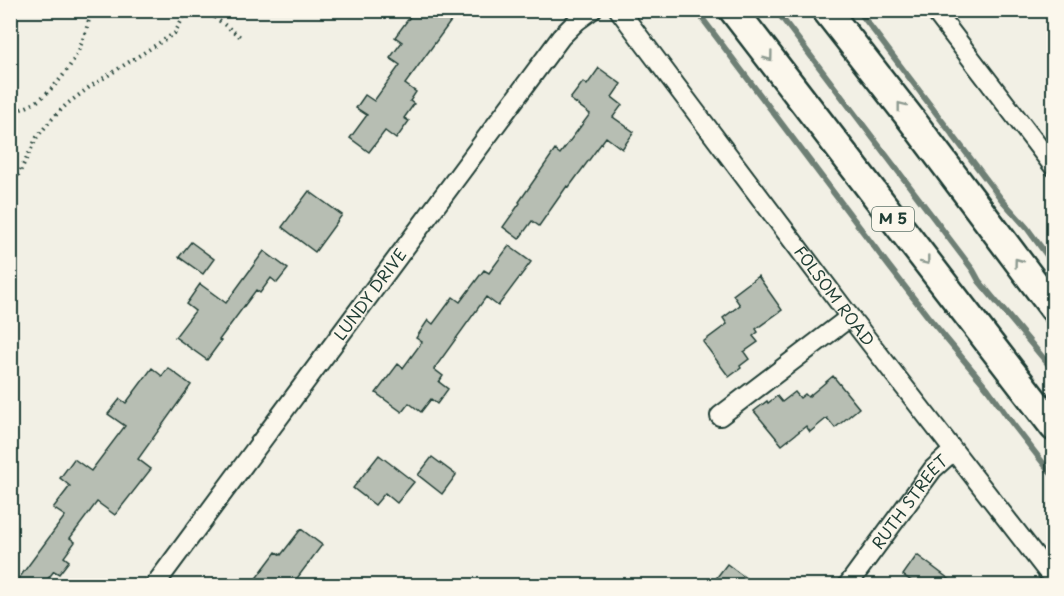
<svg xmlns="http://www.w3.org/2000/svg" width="1064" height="596" font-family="'Playpen Sans',sans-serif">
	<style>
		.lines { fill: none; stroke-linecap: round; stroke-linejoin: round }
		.stream { stroke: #6e7f75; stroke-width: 6 }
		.building { fill: #b7beb3; stroke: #1f3d34; stroke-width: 1.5 }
		.minor-casing { stroke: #1f3d34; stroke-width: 22 }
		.highway-casing { stroke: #1f3d34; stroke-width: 32 }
		.path { stroke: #1f3d34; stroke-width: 4; stroke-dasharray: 1.5 4.5; stroke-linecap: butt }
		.minor { stroke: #fbf7ec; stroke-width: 18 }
		.highway { stroke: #fbf7ec; stroke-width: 27 }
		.oneway { stroke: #8d9a90 }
		.labels { text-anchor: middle; stroke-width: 4.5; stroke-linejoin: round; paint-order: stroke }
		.shield { fill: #fbf7ec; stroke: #61756b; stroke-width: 1.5 }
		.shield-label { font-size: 15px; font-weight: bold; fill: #1f3d34 }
		.street-label { font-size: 16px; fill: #1f3d34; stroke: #fbf7ec }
	</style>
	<rect width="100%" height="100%" fill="#f2f0e5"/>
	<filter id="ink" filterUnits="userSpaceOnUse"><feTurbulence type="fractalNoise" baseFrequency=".0167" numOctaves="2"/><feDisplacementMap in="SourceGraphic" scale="12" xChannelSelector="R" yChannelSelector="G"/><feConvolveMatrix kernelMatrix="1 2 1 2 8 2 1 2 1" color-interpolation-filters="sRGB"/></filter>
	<g filter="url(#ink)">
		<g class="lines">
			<!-- stream -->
			<path class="stream" d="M696 10 888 265 929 318 988 389 1012 423 1054 477
				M776 10 973 270 979 281 1054 371
				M858 10 1002 200 1027 228 1054 265"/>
		</g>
		<!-- building -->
		<path class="building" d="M415 10H459L405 84 416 92 410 101 414 104 404 118 409 121 396 139 385 131 369 152 350 138 367 115 356 108 365 95 374 101 400 65 390 58 402 42 395 37Z
			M599 68 621 84 612 97 622 105 613 117 634 132 622 149 606 137 569 187 567 186 539 226 532 221 519 239 503 227 520 203 519 202 555 150 560 154 590 114 570 99 583 82 587 85Z
			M309 191 342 215 315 252 282 227Z
			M191 242 214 259 203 274 179 257Z
			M509 246 531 262 498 306 486 297 434 369 443 376 439 382 448 389 437 404 431 399 421 412 409 403 402 412 376 393 398 364 403 368 422 342 416 338 428 320 433 324 453 297 460 302 484 270 489 273Z
			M264 251 288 269 277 283 271 278 260 293 256 290 219 340 221 341 207 360 175 337 195 311 186 304 200 284 226 303Z
			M758 276 782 310 756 329 758 332 753 336 758 342 744 352 749 359 740 366 741 368 729 377 703 342 727 324 723 318 740 305 733 295Z
			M152 368 162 376 168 368 191 385 138 459 151 469 115 515 97 502 70 538 75 542 64 557 69 561 59 574 54 571 43 585H14L65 516 53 508 70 486 60 478 74 459 91 471 125 426 108 414 120 399 126 403Z
			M833 376 859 408 835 428 827 418 810 432 806 426 782 445 754 411 767 401 768 403 777 396 782 402 795 392 800 398 805 394 808 397Z
			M379 455 414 482 397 503 385 493 375 505 353 488Z
			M432 457 456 475 442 494 418 475Z
			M301 529 322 545 292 585H251L276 552 281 555Z
			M917 555 957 585H917L903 575Z
			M727 564 755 585H711Z"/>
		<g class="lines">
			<defs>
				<g id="minor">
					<path id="s1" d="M619 10 850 317 1054 580"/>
					<path d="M934 10 1054 167"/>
					<path d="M720 416 850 317"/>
					<path id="s2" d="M154 586 561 37 577 21 592 10"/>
					<path id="s3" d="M847 586 933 469 953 451"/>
				</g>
				<path id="highway" d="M733 10 1054 427
					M826 10 911 119 1054 309"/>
			</defs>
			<!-- minor casing -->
			<use href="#minor" class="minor-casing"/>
			<!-- highway casing -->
			<use href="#highway" class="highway-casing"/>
			<!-- path -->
			<path class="path" d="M205 10 242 38
				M10 114C20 109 32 106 40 99 69 75 84 47 91 10
				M10 192 37 137 51 120 67 104 91 86 175 33 187 10"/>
			<!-- minor -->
			<use href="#minor" class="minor"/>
			<!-- highway -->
			<use href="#highway" class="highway"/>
		</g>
		<!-- one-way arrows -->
		<defs><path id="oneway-chevron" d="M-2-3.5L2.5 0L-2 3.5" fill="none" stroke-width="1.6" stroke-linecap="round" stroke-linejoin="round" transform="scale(1.5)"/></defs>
		<g class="oneway">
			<use href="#oneway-chevron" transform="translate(769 57) rotate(53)"/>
			<use href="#oneway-chevron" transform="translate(901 106) rotate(-128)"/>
			<use href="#oneway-chevron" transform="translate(926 261) rotate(52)"/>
			<use href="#oneway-chevron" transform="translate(1018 262) rotate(-127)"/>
		</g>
	</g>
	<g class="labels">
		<!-- shield labels -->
		<rect class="shield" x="872" y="207" width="42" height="24" rx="4.5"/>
		<g class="shield-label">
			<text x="893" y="224">M 5</text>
		</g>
		<!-- street labels -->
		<g class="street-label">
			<text dy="6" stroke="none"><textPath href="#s2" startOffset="363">LUNDY DRIVE</textPath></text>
			<text dy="6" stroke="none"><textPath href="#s1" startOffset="358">FOLSOM ROAD</textPath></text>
			<text dy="6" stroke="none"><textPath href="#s3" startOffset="105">RUTH STREET</textPath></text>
		</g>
	</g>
	<!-- margin -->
	<rect width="1064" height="596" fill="none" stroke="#fbf7ec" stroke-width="36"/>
	<rect x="18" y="18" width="1028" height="560" fill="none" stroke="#1f3d34" stroke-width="2" filter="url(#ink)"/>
</svg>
